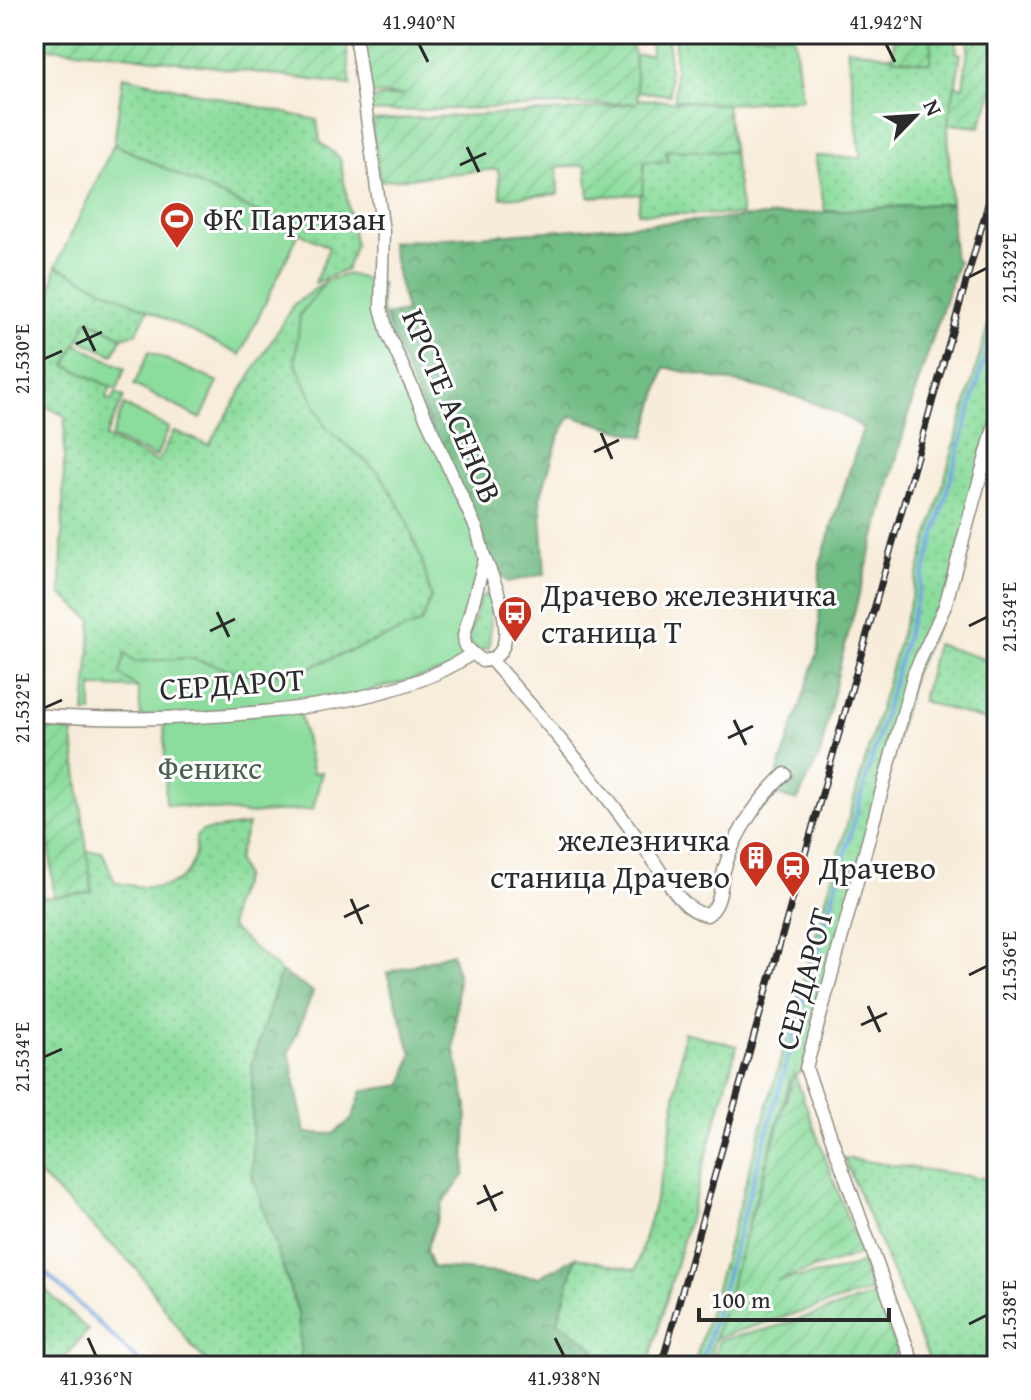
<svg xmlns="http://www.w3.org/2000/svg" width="1031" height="1400" font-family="'Gentium Book Plus',serif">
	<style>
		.grass { fill: url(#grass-dots); stroke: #5c8464; stroke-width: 2 }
		.forest { fill: url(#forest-crowns); stroke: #4e7458; stroke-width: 2 }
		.park { fill: #8cdd9d; stroke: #5c8464; stroke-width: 2 }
		.garden { fill: url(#garden-furrows); stroke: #5c8464; stroke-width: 2 }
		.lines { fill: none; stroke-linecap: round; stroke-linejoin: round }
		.stream { stroke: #72a5de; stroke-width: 4 }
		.minor-casing { stroke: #918c82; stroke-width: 15 }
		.minor { stroke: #fff; stroke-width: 12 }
		.rail-casing { stroke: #2b2b2b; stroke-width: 7 }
		.rail { stroke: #fff; stroke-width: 4; stroke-dasharray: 12; stroke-linecap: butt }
		.ticks { fill: none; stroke: #2b2b2b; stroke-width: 3 }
		.labels { text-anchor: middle; stroke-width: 6; stroke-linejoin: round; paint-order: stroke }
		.poi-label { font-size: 32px; fill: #2b2b2b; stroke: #fff; text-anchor: start }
		.street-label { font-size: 32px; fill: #2b2b2b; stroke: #fff }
		.park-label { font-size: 32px; fill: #48604d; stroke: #fff }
		.neatline { fill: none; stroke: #2b2b2b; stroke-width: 3 }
		.ticks-label { font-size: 20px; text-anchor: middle; fill: #2b2b2b }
	</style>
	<defs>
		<pattern id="grass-dots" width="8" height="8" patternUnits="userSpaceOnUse" patternTransform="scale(2)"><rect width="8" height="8" fill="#8cdd9d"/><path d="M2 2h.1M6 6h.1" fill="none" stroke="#79be87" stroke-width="1.8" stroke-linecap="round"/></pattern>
		<pattern id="forest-crowns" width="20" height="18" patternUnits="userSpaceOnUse" patternTransform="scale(2)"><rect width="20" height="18" fill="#71bc84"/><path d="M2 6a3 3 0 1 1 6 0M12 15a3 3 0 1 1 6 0" fill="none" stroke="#5d996c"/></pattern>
		<pattern id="garden-furrows" width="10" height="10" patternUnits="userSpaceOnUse" patternTransform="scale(2)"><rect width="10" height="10" fill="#8cdd9d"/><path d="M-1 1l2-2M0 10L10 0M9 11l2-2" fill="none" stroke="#79be87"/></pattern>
	</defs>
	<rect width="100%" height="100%" fill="#fff"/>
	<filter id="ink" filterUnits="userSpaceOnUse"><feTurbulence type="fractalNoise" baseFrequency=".0125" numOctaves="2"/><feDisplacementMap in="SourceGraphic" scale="16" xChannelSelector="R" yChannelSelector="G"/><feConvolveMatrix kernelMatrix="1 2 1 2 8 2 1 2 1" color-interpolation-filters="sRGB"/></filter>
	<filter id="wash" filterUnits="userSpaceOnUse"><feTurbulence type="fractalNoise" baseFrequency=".006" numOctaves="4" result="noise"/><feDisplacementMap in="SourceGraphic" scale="32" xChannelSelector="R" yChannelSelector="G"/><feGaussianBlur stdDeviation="1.8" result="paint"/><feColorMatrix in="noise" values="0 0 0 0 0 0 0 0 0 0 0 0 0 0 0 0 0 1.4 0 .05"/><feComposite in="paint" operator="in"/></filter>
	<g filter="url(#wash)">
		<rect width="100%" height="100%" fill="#f7ecd9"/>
		<!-- grass -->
		<path class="grass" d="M675 34H794L802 99 726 104 675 100Z
			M932 34H958L956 52 961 54 948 129 951 203 825 211 815 156 861 158 847 48 929 63Z
			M650 36 668 37 670 95 637 91 634 55 651 54Z
			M123 76 317 120 320 142 340 158 355 245 346 270 315 283 329 247 114 144Z
			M666 150 733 152 742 215 638 213 644 161 668 162Z
			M56 266 148 310 136 333 122 337 88 320 66 365 111 387 106 398 111 401 116 393 124 397 105 438 158 462 174 431 209 445 293 305 326 281 300 315 295 362 326 428 379 472 404 514 423 563 431 598 421 623 298 672 248 675 189 658 135 662 125 654 138 688 92 687V713H85L92 620 61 594 65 416 34 400V360L44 329Z
			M997 294V416L945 606 914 673 806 1068 790 1080 707 1366H694Z
			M487 593 492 600 489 648 478 651 468 639 480 599Z
			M936 644 997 663V724L922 701Z
			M248 825 237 860 244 877 232 906 230 927 281 972 252 1063V1175L298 1313 301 1366H212L194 1349 135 1267 34 1170V899L92 892 86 851H102L115 882C157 893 197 891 196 837L202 831Z
			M684 1032 737 1046 648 1366H606L589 1344 558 1321 576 1257 636 1270 667 1156Z
			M844 1158 997 1180V1366H932Z
			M34 1279 88 1330 58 1366H34Z"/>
		<!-- forest -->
		<path class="forest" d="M951 203 954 258 958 261 912 402 840 664 820 755 797 801 771 793 819 649 820 564 863 428C805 388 732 385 665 367L645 437 571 416 559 436 540 498 545 574 508 582 491 565 391 333 387 315 406 312 390 242Z
			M452 953 458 977 454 1047 467 1106 465 1174 443 1203 426 1250 432 1267 539 1277 576 1257 558 1321 589 1344 606 1366H301L298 1313 252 1175V1063L281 972 313 992 289 1053 305 1133 333 1134 352 1119 362 1091 403 1085 412 1054 387 973Z"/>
		<!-- park -->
		<path class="park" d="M114 144 299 233 240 355 56 266Z
			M347 274 381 283V308L485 559 467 620 471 654 446 671 299 709 313 773 322 772 313 809 249 814 166 804 164 716 141 717 138 688 120 674 125 654 135 662 189 658 248 675 298 672 421 623 431 598 423 563 404 514 379 472 326 428 295 362 300 315 326 281Z
			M88 320 122 337 113 355 79 339Z
			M76 344 125 368 117 390 66 365Z
			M149 352 218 382 201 419 134 385Z
			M124 405 169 428 156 457 111 438Z"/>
		<!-- garden -->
		<path class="garden" d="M34 34H345L351 85 109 53 34 47Z
			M360 34H632L638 99 726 104 733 152 666 150 668 162 644 161 642 194 589 197 586 165 557 167 558 194 501 198 498 169 380 181 371 120 567 111 637 103 369 112 368 99 404 95 369 94Z
			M894 34H932L930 63 893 58Z
			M970 34H997V80L980 127 948 124 955 85 963 87Z
			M39 728 72 731 92 892 54 897Z
			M34 747 43 898 34 899Z
			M794 1073 861 1254 777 1280 839 1271 862 1263 871 1291 715 1338Z
			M875 1295 898 1352 872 1366H711L719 1340 772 1328Z"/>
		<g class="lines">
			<!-- stream -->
			<path class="stream" d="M34 1262 144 1366
				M701 1366 997 314"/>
		</g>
	</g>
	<g filter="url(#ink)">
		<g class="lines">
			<defs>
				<path id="minor" d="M355 34 383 231 381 308 388 334 477 530 485 559
					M485 559C495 581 527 658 482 661L465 646 464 635Z
					M491 660C548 724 604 789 653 860 666 879 682 911 707 915 722 905 720 886 724 870 735 833 758 800 785 774
					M34 715C146 724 380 719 471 654
					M914 1366 806 1068 914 673 945 606 997 416"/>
			</defs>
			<!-- minor casing -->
			<use href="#minor" class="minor-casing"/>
			<!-- minor -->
			<use href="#minor" class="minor"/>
			<defs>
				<path id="rail" d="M661 1366 997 172"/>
			</defs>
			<!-- rail casing -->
			<use href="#rail" class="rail-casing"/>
			<!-- rail -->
			<use href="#rail" class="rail"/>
		</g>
	</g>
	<!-- ticks -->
	<path class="ticks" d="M419 44 428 62M886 44 895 62M467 147 479 172M460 165 486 153M969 277 987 268M83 326 95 351M76 344 102 332M44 359 62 351M601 433 612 459M594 452 619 440M217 612 229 637M969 626 987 617M210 631 235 619M44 708 62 700M734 720 746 745M728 738 753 726M351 899 362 924M344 917 369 905M969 975 987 966M868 1006 880 1032M861 1025 887 1013M44 1057 62 1049M484 1185 496 1211M477 1204 503 1192M969 1324 987 1315M88 1338 96 1356M555 1338 564 1356"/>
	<!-- icons -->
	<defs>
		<symbol id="stadium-pin" viewBox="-11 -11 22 30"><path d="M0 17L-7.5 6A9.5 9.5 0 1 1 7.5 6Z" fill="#c8321e" stroke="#fff"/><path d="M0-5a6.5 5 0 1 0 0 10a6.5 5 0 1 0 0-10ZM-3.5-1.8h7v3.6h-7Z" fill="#fff"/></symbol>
		<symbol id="bus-pin" viewBox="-11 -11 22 30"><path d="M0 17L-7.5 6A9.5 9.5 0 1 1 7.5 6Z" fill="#c8321e" stroke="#fff"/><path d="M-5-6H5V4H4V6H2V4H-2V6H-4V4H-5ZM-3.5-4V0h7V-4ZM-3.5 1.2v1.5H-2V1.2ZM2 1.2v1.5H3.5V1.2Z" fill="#fff"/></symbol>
		<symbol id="building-pin" viewBox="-11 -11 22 30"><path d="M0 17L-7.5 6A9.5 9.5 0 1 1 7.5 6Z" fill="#c8321e" stroke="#fff"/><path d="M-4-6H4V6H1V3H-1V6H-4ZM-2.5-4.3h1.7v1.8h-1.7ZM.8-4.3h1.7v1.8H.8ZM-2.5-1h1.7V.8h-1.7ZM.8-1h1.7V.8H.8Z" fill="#fff"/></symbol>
		<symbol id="station-pin" viewBox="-11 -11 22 30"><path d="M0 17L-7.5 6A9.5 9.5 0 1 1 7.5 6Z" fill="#c8321e" stroke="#fff"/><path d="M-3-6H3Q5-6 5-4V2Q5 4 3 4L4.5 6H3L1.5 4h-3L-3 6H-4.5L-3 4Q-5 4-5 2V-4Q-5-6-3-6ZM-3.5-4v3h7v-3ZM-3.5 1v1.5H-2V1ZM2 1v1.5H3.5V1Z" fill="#fff"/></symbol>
	</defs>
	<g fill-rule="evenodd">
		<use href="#stadium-pin" x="157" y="199" width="40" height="54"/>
		<use href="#bus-pin" x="495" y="593" width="40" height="54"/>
		<use href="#building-pin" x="736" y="838" width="40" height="54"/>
		<use href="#station-pin" x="773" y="848" width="40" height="54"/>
	</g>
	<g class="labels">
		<!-- poi labels -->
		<g class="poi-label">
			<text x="203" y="230">ФК Партизан</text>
			<text x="541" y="606">Драчево железничка<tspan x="541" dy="37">станица Т</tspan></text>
			<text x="730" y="851" text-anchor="end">железничка<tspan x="730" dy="37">станица Драчево</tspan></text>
			<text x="819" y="879">Драчево</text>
		</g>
		<!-- street labels -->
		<g class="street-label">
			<text transform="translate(452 406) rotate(67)" y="11">КРСТЕ АСЕНОВ</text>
			<text transform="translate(232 684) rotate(-4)" y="11">СЕРДАРОТ</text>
			<text transform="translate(804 979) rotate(-75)" y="11">СЕРДАРОТ</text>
		</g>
		<!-- park labels -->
		<g class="park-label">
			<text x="210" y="779">Феникс</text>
		</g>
	</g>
	<!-- margin -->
	<rect width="1031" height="1400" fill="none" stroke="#fff" stroke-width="88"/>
	<!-- north arrow -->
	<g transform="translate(915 116) rotate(65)" stroke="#ffffff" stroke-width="6" paint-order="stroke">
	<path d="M0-6L14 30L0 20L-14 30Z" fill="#2b2b2b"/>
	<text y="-12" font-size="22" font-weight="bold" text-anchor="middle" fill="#2b2b2b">N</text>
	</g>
	<!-- scale -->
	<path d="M699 1308v12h190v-12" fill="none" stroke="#2b2b2b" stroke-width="4"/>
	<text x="711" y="1308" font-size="24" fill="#2b2b2b" stroke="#ffffff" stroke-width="6" paint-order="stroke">100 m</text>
	<rect x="44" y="44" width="943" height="1312" class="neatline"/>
	<g class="ticks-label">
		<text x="419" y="29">41.940°N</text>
		<text x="886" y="29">41.942°N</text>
		<text transform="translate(1009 268) rotate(-90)" y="7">21.532°E</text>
		<text transform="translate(22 359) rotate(-90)" y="7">21.530°E</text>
		<text transform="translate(1009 617) rotate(-90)" y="7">21.534°E</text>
		<text transform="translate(22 708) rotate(-90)" y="7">21.532°E</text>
		<text transform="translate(1009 966) rotate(-90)" y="7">21.536°E</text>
		<text transform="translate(22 1057) rotate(-90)" y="7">21.534°E</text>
		<text transform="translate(1009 1315) rotate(-90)" y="7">21.538°E</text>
		<text x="96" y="1385">41.936°N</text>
		<text x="564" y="1385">41.938°N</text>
	</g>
</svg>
